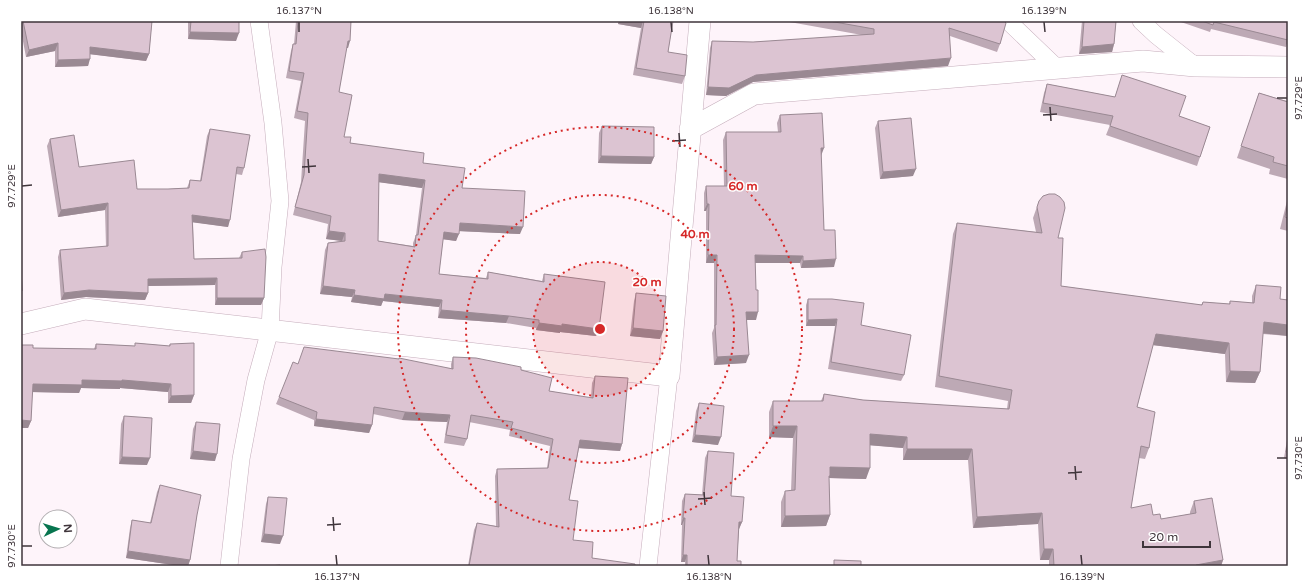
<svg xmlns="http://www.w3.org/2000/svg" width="1309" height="587" font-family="'Varela Round',sans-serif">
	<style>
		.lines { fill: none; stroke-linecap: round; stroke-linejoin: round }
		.minor-casing { stroke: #c5adbb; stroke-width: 18 }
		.tertiary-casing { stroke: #c5adbb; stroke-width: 22 }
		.minor { stroke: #fff; stroke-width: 17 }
		.tertiary { stroke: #fff; stroke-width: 21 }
		.wall { fill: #bda9b5; fill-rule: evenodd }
		.shaded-wall { fill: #9a8993 }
		.building { fill: #dcc4d2; stroke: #9a8993; fill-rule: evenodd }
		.ticks { fill: none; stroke: #3f353b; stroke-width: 1.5 }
		.ring { fill: none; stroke: #d62828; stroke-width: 2; stroke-dasharray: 2 4 }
		.centre { fill: #d62828; stroke: #fff; stroke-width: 2 }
		.ring-label { font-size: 12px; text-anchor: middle; font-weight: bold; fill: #d62828; stroke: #fff; stroke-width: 3; stroke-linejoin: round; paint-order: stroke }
		.neatline { fill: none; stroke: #3f353b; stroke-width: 1.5 }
		.ticks-label { font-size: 10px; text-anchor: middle; fill: #3f353b }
	</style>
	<rect width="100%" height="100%" fill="#fef4fa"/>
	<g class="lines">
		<defs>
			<path id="minor" d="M1008 21 1058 69
				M1141 21 1156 35 1195 66
				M229 566 241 459 256 380 270 330 273 267 280 201 273 123 259 21
				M648 566 669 376"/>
			<path id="tertiary" d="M690 129 754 94 1143 61 1195 66 1288 67
				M21 324 85 309 669 376 700 21"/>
		</defs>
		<!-- minor casing -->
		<use href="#minor" class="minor-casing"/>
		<!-- tertiary casing -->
		<use href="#tertiary" class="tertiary-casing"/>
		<!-- minor -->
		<use href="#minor" class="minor"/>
		<!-- tertiary -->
		<use href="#tertiary" class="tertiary"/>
	</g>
	<!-- wall -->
	<path class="wall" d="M21 21H152L149 54 146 61 90 54 88 66 55 67V51L26 57 21 31Z
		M188 21H239L236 41 188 39Z
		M296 21H351L348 48H346L339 92 344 137 350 143 423 163 462 188 520 234 459 231 456 241 443 239 439 274 486 278 488 272 542 281 544 274 599 329 596 336 560 332V333L536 330V328L506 323 438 318 439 307 383 301 381 306 351 302 352 297 320 294 325 250 328 243 342 241 326 239 328 224 293 215 301 182 305 121 294 118 301 81 286 78 291 51 293 44H294ZM379 182 422 188 416 235 413 243V246L378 241Z
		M619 21H673L668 52 685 76 682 84 633 75 641 28 618 24Z
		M784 21H1004L1000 44 997 52 950 36 948 66 753 82 726 96 706 95 710 48 712 41 753 42 862 35Z
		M1082 21H1116L1114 44 1112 52 1079 54Z
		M1178 21H1288V40L1286 47 1211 29 1210 32Z
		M1122 75 1179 116 1210 127 1197 166 1106 135 1110 125 1040 112 1044 93 1047 84 1115 97Z
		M1259 93 1287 101 1288 96V179L1269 174 1270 169 1237 158Z
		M780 115 821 156 824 230 834 267 801 268 800 263H755L756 320H747L746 363 714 365 712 333 714 328V263H706V211H704V193L706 186H724L723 140 726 132H778L777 123Z
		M878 121 913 176 880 179 875 128Z
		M602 126 654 157 651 164 598 163 599 133Z
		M210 129 244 168 242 175 236 174 228 227 193 222 194 259 239 258 242 252 264 298 261 305H215V285L148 286V293L145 300 86 297 61 300 58 257 60 250 106 247 105 210 58 217 47 146 50 139 79 167 137 189H168L187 188 190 180 200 181 207 136Z
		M1288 197V231L1280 229Z
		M1039 201 1058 238 1061 286 1201 305 1203 302 1229 304 1230 301 1252 303V296L1256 285 1280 299 1288 336 1263 334 1260 372 1255 383 1226 382 1225 354 1153 345 1137 407 1149 448 1145 459 1139 458 1131 508 1161 519 1190 514V512L1194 501 1223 560 1221 566H1049V560H1040L1038 524 973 528 968 460H903V448L870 445 866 479 829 478 830 515 826 526 781 527V502L785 491H791L793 438 769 437V412L773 401H821L824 394 863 400 1007 409 1008 401 935 387 953 234 957 223 1036 232 1033 218Z
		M636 293 663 331 660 339 630 336 634 301Z
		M808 299 861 325 904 375 901 381 828 369 835 326H806V305Z
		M135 343 169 346 170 344 194 395 191 403H168V392L120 388V389L81 388 79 393 32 392 31 421 28 428H21V345L33 348 94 349 96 344 135 346Z
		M453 357 521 370 549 391 591 398 592 383 595 376 622 444 620 451 579 448 569 500 573 540 592 558 635 566H468L474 530 477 523 496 526 495 476 497 469 547 468 550 446 509 436 510 430 469 422 467 439 464 446 444 443 447 422 402 420 373 414 372 425 369 433 314 426V420L276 404 279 397 298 364 451 368V364Z
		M699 403 718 445 692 442 696 411Z
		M124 416 147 465 119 464 121 424Z
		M196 422 215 461 190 459 193 429Z
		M1288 434V459L1284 458Z
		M708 451 731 496 742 522 739 529 737 561 741 566H685V562H681L682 525H681L682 501 685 494 702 495 705 458Z
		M160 485 197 515 190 560 188 566H180L126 558 130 528 132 520 150 523 157 492Z
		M268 497 280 544 261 542 266 504Z"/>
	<!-- shaded-wall -->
	<path class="shaded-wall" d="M619 21H643L641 28 618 24Z
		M190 32 239 33 236 41 188 39Z
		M348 41H350L348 48H345Z
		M58 43 55 51 26 57 29 50Z
		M1114 44 1112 52 1079 54 1082 47Z
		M90 47 149 54 146 61 88 54Z
		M951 58 948 66 753 82 726 96 706 95 708 87 756 75Z
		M90 59 88 66 55 67 58 60Z
		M821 148H824L821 156Z
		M601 156 654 157 651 164 598 163Z
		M916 169 913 176 880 179 883 172Z
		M379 174 425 180 422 188 377 182Z
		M108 203 105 210 58 217 61 210Z
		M707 204H709L706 211H704Z
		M192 215 230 220 228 227 190 222Z
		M460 223 523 227 520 234 457 231Z
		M329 231 345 233 342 241 326 239Z
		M444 232 459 234 456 241 441 239Z
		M708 255H717L714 263H706Z
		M755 255 803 256 800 263H752Z
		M836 259 834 267 801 268 803 261Z
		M217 278 215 285 146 286 148 279Z
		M323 286 355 290 352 297 320 294Z
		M89 290 148 293 145 300 86 297 61 300 64 293Z
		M385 294 442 300 439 307 383 301 381 306 351 302 354 295Z
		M217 298H264L261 305H215Z
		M441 310 509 316 506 323 438 318Z
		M746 312H758L756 320H744Z
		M837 319 835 326H806L808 320Z
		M1264 322 1288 325V336L1260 333Z
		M539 323 562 324 599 329 596 336 560 332V333L536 330Z
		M633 328 663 331 660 339 630 336Z
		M1156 334 1229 343 1225 354 1152 345Z
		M749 355 746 363 714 365 717 357Z
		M1230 371 1260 372 1255 383 1226 382Z
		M82 380H122L171 384 168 392 120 388V389L81 388 79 393 30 392 33 384Z
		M194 395 191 403H168L171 396Z
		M405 412 450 415 447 422 402 420Z
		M316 419 372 425 369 433 314 426Z
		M21 420 31 421 28 428H21Z
		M773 426H797L793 438 769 437Z
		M870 434 907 437 903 448 866 445Z
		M695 435 721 437 718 445 692 442Z
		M580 440 622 444 620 451 577 448Z
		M907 449H972L968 460H903Z
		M193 451 217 454 215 461 190 459Z
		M122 457 150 458 147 465 119 464Z
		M830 467 870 468 866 479 829 478 826 487Z
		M1042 513 1038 524 973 528 977 517Z
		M830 515 826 526 781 527 785 516Z
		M683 518H685L682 525H681Z
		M739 522H742L739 529H737Z
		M264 534 283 536 280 544 261 542Z
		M1044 549H1053L1049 560H1040Z
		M128 551 190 560 188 566H180L126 558Z
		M683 555H687L685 562H681Z
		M1223 560 1221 566H1196V565Z"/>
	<!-- building -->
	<path class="building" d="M23 21H152L149 54 90 47V59L58 60V43L29 50Z
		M191 21H239V33L190 32Z
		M298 21H351L350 41H348L339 92 352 95 344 137H351L350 143 424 153 423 163 465 168 462 188 525 191 523 227 460 223 459 234 444 232 439 274 488 279V272L544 282V274L605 282 599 329 562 324V326L539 323V320L509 316 441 310 442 300 385 294 384 299 354 295 355 290 323 286 328 243 345 241V233L329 231 331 216 295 207 304 175 308 113 297 111 304 73 289 71 293 44H296ZM379 174 425 180 418 235H416L415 247 378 241Z
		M644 21H673L668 52 687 55 685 76 636 68Z
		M829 21H1004L1006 23 1000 44 949 28 951 58 756 75 729 88 708 87 712 41 753 42 874 34V29Z
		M1084 21H1116L1114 44 1082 47Z
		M1202 21H1288V40L1214 22 1213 25Z
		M1122 75 1186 96 1179 116 1210 127 1200 157 1110 126 1113 116 1043 103 1047 84 1115 97Z
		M1259 93 1288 102V101V166L1273 162 1274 157 1241 146Z
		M822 113 824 148H821L824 230H835L836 259 803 261V256L755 255 756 290H758V312H746L749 355 717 357 715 325H716L717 255H708L709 204H707L706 186H727L726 132H781L780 115Z
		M911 118 916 169 883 172 878 121Z
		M602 126 654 127V157L601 156Z
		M210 129 250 135 244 168 237 167 230 220 192 215 194 259 242 258V252L265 249 266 257 264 298H217V278L148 279V293L89 290 64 293 60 250 108 246V203L61 210 50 139 74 135 79 167 134 160 137 189H168L189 188 190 180 201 181Z
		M1049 194H1055L1060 197 1064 202 1065 208 1058 238H1063L1061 286 1202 305 1203 302 1230 304V301L1254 303 1256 285 1281 287 1280 299 1288 300V325L1264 322 1260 372 1230 371 1229 343 1156 334 1137 407 1155 412 1149 448 1141 446 1131 508 1151 504 1153 515 1160 514 1161 519 1196 513 1194 501 1212 498 1223 560 1196 565V566H1054L1053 549H1044L1042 513 977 517 972 449H907V437L870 434V468L830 467V476H829L830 515 785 516V491L795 490 797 426H773V401H823L824 394 863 400 1009 409 1012 390 939 376 957 223 1042 233 1037 207 1039 201 1043 196Z
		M1288 203V218L1285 217Z
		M21 267 22 291H21Z
		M636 293 666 296 663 331 633 328Z
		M808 299H832L864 303 861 325 911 335 904 375 831 362 837 319 808 320Z
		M135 343 170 346V344L194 343V395L171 396V384L122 380V381L82 380V385L33 384 31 421 21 420V345H33V348L96 349V344L135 346Z
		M304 347 399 359V358L453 369V357L476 358 521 367V370L552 378 549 391 593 398 595 376 628 378 622 444 580 440 569 500 578 501 573 540 593 542 592 558 635 564V566H469L477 523 499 527 497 469 548 468 553 439 511 428 513 422 471 415 467 439 446 435 450 415 405 412 374 407 372 425 316 419 317 412 279 397 293 362 298 364Z
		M699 403 724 406 721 437 695 435Z
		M124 416 152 418 150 458 122 457Z
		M196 422 220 424 217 454 193 451Z
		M1288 442V452H1286Z
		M708 451 734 453 731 496 744 497 742 522H739L737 561H741V566H687V555H683L685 518H683L685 494 704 495Z
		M160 485 201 495 197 515 190 560 128 551 132 520 151 523Z
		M268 497 287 498 283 536 264 534Z
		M834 560 861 561V566H834Z
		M280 565 279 566H270Z"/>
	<!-- ticks -->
	<path class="ticks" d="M299 22V32M671 22 672 32M1044 22 1045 32M1277 98H1287M1050 107 1051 121M1043 115 1057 114M679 133 680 147M672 141 686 140M308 159 309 173M302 167 316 166M22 186 32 185M1277 458H1287M1075 466 1076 480M1068 473 1082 472M704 492 705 505M698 499 712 498M333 517 334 531M327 525 341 524M22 546H32M336 555 337 565M708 555 709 565M1081 555 1082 565"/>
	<!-- distance rings -->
	<circle cx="600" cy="329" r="67" fill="#d62828" fill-opacity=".12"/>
	<g class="ring">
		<circle cx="600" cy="329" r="67"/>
		<circle cx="600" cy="329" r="134"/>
		<circle cx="600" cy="329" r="202"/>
	</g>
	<circle cx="600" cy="329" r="6" class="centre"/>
	<g class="ring-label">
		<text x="743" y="190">60 m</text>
		<text x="695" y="238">40 m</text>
		<text x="647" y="286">20 m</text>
	</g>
	<!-- border -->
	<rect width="1309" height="587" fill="none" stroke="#ffffff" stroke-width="44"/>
	<!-- north arrow -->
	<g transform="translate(58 529) rotate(86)"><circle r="19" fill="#ffffff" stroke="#b2aeb1"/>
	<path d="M0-3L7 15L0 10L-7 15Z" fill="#07754f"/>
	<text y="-6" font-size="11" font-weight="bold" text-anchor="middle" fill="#3f353b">N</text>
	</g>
	<!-- scale -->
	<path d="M1143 541v6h67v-6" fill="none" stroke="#3f353b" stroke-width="2"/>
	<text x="1149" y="541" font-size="12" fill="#3f353b" stroke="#ffffff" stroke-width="3" paint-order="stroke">20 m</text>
	<rect x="22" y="22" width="1265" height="543" class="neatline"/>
	<g class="ticks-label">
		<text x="299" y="14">16.137°N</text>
		<text x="671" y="14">16.138°N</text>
		<text x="1044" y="14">16.139°N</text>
		<text transform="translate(1298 98) rotate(-90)" y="4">97.729°E</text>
		<text transform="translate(11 186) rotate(-90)" y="4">97.729°E</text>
		<text transform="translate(1298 458) rotate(-90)" y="4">97.730°E</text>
		<text transform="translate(11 546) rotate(-90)" y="4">97.730°E</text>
		<text x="337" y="580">16.137°N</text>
		<text x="709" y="580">16.138°N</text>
		<text x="1082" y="580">16.139°N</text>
	</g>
</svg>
